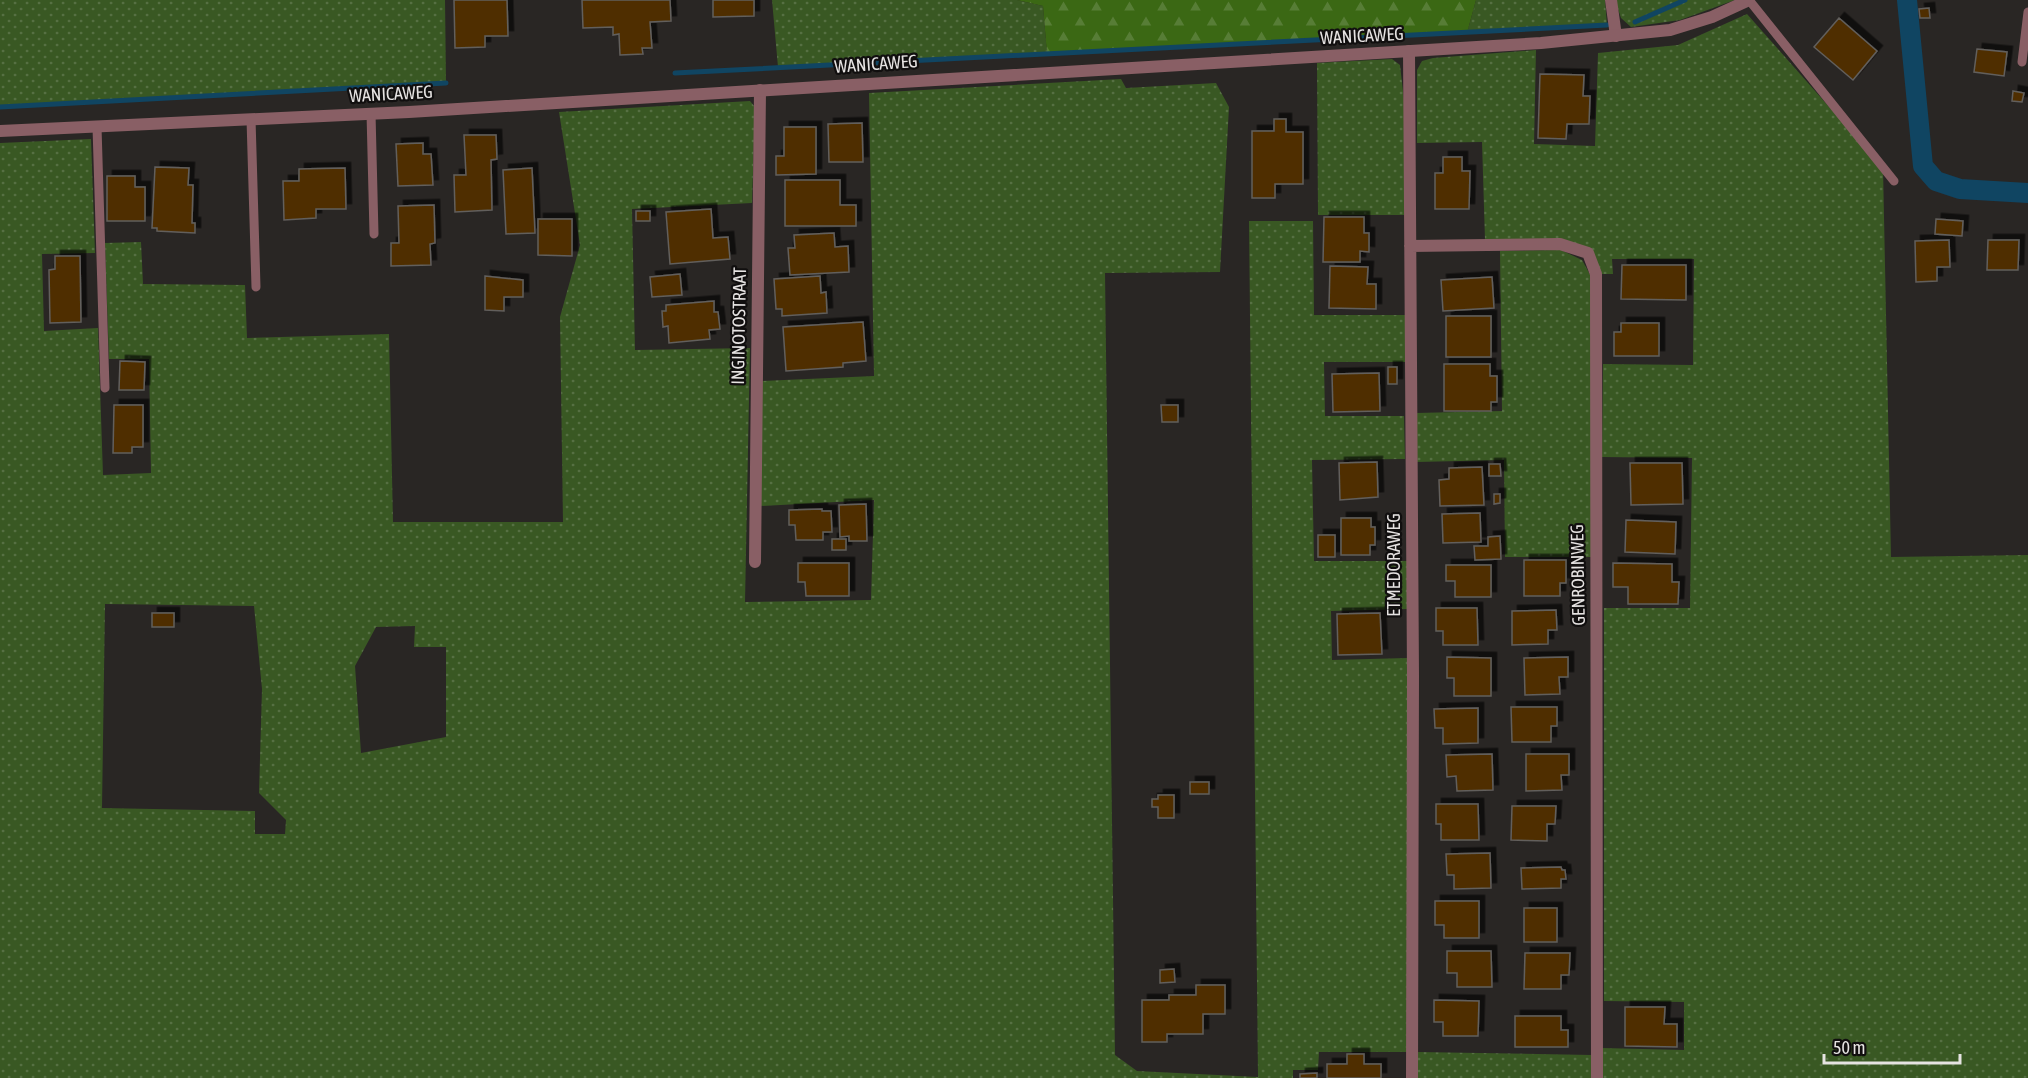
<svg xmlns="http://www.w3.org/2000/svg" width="2028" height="1078" font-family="'Asap Condensed',sans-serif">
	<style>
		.grass { fill: url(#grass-dots); fill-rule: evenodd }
		.forest { fill: url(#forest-firs) }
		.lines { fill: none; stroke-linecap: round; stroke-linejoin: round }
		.stream { stroke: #104562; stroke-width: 5 }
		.canal { stroke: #104562; stroke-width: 20 }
		.building { fill: #4f2f00; stroke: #625f5c; stroke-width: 1.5; filter: url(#shadow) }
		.service { stroke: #895f65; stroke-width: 9 }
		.minor { stroke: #895f65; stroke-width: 12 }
		.tertiary { stroke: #895f65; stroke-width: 12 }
		.labels { text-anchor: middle; stroke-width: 4.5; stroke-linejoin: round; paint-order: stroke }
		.street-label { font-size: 18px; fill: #e6e3e2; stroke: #110f0f }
	</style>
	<defs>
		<pattern id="grass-dots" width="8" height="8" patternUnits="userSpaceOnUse" patternTransform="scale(1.5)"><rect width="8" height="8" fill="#395823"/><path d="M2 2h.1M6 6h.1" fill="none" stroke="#567043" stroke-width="1.8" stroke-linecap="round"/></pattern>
		<pattern id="forest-firs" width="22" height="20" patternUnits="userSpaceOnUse" patternTransform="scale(1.5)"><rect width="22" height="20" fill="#3b6814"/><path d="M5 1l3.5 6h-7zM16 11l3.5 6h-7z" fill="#577d36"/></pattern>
		<filter id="shadow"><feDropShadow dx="5.5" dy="-5.5" stdDeviation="0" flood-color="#0009"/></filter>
	</defs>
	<rect width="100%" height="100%" fill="#292624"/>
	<!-- grass -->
	<path class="grass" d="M0 0H445L446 83 0 107Z
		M772 0H1017L1043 6 1047 54 778 67Z
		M1476 0H1605L1607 25 1467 33Z
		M1615 0H1735L1680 20 1631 27 1621 18Z
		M1747 14 1883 168 1891 557 2028 555V1078H1602V1048L1684 1050V1002L1604 1001V608H1690L1692 458 1602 457 1603 364 1693 365 1694 259H1612L1613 274H1600L1592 251 1485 240 1482 142 1417 143V70L1422 61 1433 58 1536 50 1534 144 1595 146 1598 53 1678 45Z
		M1392 59 1400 65 1404 100V215H1318L1317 63Z
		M1121 79 1126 88 1216 83 1229 107 1220 272 1105 273 1115 1055 1137 1071 1258 1077 1249 221H1313L1314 315H1405L1406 362H1324L1325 416H1404L1405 459 1312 460 1314 561H1408V609L1331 611 1332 660 1407 658V1052H1319L1318 1070H1293V1078H0V143L91 139 95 253 42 254 44 331 98 328 103 475 151 473 149 359H109L105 243 141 242 143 284 245 285 247 338 389 334 393 522H563L560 317 580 245 559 112 750 101 755 107 752 203 632 209 635 350 750 348 745 602 871 600 874 500 760 506V381L874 376 869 93ZM105 604 254 606 262 689 259 793 286 820 285 834H255V811L102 808ZM415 626 414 647H446V737L361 753 355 666 376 627Z
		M1561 250 1582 260 1592 278 1591 557H1505L1504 460 1416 462V413L1502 411 1500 251Z
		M1417 1052 1592 1055 1593 1078H1417Z"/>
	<!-- forest -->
	<path class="forest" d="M1017 0H1476L1467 33 1047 54 1043 6Z"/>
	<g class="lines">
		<!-- stream -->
		<path class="stream" d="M1635 22 1685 0
			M675 73 1607 25
			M0 107 446 83"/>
		<!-- canal -->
		<path class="canal" d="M1907 0 1923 166 1936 181 1960 189 2028 193"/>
	</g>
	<!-- building -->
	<path class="building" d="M454 0H507L508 36H485V47L455 48Z
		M582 0H670L671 21 650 22 652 48H642L643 54 620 55 619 34 613 35V27L583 28Z
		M713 0H754V16L713 17Z
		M1929 8 1930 18H1920L1919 9Z
		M1839 18 1877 51 1853 80 1814 47Z
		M1977 49 2007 52 2004 76 1974 72Z
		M1540 74 1584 75 1583 96H1590L1589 124H1567L1566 139 1538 138Z
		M2013 91 2024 93 2022 102 2012 101Z
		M1274 119H1286V132H1303V184H1275V198H1252V131H1274Z
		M862 123 863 162H829L828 124Z
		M784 127H816V174L776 175V156H784Z
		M464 135H496L497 159 491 160 492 210 455 212 454 175H466Z
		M423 143V154H431L433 185 398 186 396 144Z
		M1443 157H1462V171H1470L1469 209H1435V173H1443Z
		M155 167 189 168 188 185H193L192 223H195V233L157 231V228H152Z
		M345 168 346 209H316V218L284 220 283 181H299V169Z
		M532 168 535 233 506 234 503 170Z
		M107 176H135V187H145V221H107Z
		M785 180H840V205H856V226H785Z
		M434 205 435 243 430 244 431 265 391 266V243H399L398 206Z
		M711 209 713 238 728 237 730 259 670 264 666 212Z
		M636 211H650V221H636Z
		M1324 217H1364V233H1369V252L1360 251V262H1323Z
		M538 219H572V256L538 255Z
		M1936 219 1963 221 1962 236 1935 234Z
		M834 233 835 247 848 246 849 272 790 275 788 248H795L794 235Z
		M1949 240 1950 267H1937V281L1916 282 1915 241Z
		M1988 240H2019L2018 270H1987Z
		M55 256H80L81 322 50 323 49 270 55 269Z
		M1622 265H1686V300L1621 299Z
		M1330 266 1368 267 1367 284H1376V309L1329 308Z
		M680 274 682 295 652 297 650 277Z
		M485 276 523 280V297H504V311L485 310Z
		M820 276 821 293 826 292 827 313 782 316V309H776L774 279Z
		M1492 277 1494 308 1443 311 1441 280Z
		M714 301V312H718L720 329 709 330 710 339 669 343 668 326 663 327 662 311H666V305Z
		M1446 316H1491V357H1446Z
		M863 322 866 361 843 363V367L786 371 783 327Z
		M1621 323H1659V356H1614V332H1621Z
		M120 361 145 362 144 390H119Z
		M1444 364H1490V376H1497V402H1491V411H1444Z
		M1388 367H1397V384H1388Z
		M1379 373 1380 411 1333 412 1332 374Z
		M114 405H143V447H132V453H113Z
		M1161 405H1178V422H1162Z
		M1377 462 1378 497 1340 500 1339 463Z
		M1630 463H1682L1683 504 1631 505Z
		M1489 464H1500L1501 476H1489Z
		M1482 467 1484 505 1440 506 1439 480 1449 479V468Z
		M1494 494H1500V503L1494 504Z
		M866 504 867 541H849V536L840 537 839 505Z
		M822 509V511H831L832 532H823V540H796L795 525H789V510Z
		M1480 513 1481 542 1443 543 1442 514Z
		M1341 518H1371V527H1375V545H1370V555H1341Z
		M1626 520 1676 522 1675 554 1625 552Z
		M1318 535H1335V557H1318Z
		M1500 536 1501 559 1475 560 1474 546H1488V537Z
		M832 539H846V550H832Z
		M1524 560H1566V583H1560V596H1524Z
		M798 563H849V596H806L805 582H798Z
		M1613 563 1672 564V582H1679L1678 604H1628V587H1613Z
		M1446 565H1491V597H1455V581H1446Z
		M1436 608H1477L1478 645H1443V631H1436Z
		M1556 610 1557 630H1548V644L1512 645V611Z
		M152 613H174V627H152Z
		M1380 613 1382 654 1338 655 1337 614Z
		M1447 657 1491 658V696H1454V678H1447Z
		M1568 657V677H1559L1560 694 1525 695 1524 658Z
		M1511 707H1557V726H1551V742H1512Z
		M1478 708V743L1443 744V728H1435L1434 709Z
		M1492 754 1493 790 1457 791 1456 776 1447 777 1446 755Z
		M1526 754H1569V775H1561L1562 790 1526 791Z
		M1190 782H1209V794H1190Z
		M1158 795H1174V818H1158V807H1152V799H1158Z
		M1436 804H1478L1479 840H1441V824H1436Z
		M1512 806H1556L1555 824H1547V841L1511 840Z
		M1490 853 1491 888 1454 889V875H1447L1446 854Z
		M1561 867 1562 870H1565L1566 879H1561V888L1522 889 1521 868Z
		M1435 901H1479V938H1444V925H1435Z
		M1524 908H1557V942H1524Z
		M1447 951H1491L1492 987H1457V973H1447Z
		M1525 953H1570L1569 975H1561V989H1524Z
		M1174 969 1175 982 1160 983V970Z
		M1196 985H1225V1014H1203V1034H1167V1042H1142V1000H1169V995H1196Z
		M1434 1000 1479 1001 1478 1036H1443V1022H1434Z
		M1625 1007H1665L1664 1024H1677V1047L1625 1046Z
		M1515 1016H1561V1030H1568V1047H1515Z
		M1347 1054H1364V1064H1381V1078H1327V1064H1347Z
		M1317 1073V1078H1300V1074Z"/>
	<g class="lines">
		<!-- service -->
		<path class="service" d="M1749 0 1894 181
			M2022 62 2028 12
			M371 113 374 234
			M251 119 256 287
			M97 127 105 388"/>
		<!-- minor -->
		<path class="minor" d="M1611 0 1616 36
			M1409 51 1413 675 1412 1078
			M1410 246 1560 244 1588 253 1596 274 1597 1078
			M755 562 760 90"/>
		<!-- tertiary -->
		<path class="tertiary" d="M0 131 409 112 1541 43 1670 30 1712 17 1749 0"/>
	</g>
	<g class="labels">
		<!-- street labels -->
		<g class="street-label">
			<text transform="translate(1362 36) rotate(-3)" y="6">WANICAWEG</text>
			<text transform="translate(876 64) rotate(-4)" y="6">WANICAWEG</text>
			<text transform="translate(391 94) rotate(-3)" y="6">WANICAWEG</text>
			<text transform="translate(739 326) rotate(-89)" y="6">INGINOTOSTRAAT</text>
			<text transform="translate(1394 565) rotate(-90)" y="6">ETMEDORAWEG</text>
			<text transform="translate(1578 575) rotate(-91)" y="6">GENROBINWEG</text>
		</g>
	</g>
	<!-- scale -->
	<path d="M1824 1054v9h136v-9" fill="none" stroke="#e6e3e2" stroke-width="3"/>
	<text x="1833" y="1054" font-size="18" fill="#e6e3e2" stroke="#110f0f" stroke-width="4.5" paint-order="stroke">50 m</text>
</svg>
